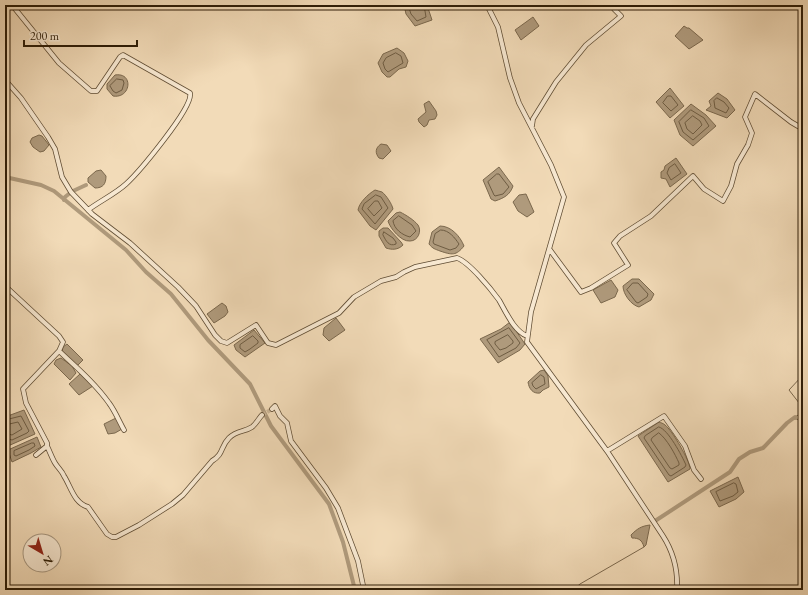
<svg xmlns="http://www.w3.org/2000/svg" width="808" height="595" font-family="'EB Garamond',serif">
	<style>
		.water { fill: #af9a7c; stroke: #7b684d }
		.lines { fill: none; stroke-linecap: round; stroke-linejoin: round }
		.shore { stroke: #6e5c42; stroke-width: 1 }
		.stream { stroke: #7b684d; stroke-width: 1 }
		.canal { stroke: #af9a7c; stroke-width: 4 }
		.minor-tunnel { stroke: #cbb595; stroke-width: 4; stroke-dasharray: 4 2; stroke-linecap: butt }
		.minor-casing { stroke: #5f4c33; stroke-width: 5.5 }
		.minor { stroke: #f7e8d1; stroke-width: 4 }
	</style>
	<rect width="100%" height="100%" fill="#f2dbb8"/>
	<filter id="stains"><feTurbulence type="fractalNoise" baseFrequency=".005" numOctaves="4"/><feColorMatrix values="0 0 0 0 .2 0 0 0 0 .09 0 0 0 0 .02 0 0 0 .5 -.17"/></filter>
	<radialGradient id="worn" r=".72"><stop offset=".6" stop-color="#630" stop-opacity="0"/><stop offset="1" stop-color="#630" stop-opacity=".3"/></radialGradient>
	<!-- water -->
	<path class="water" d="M404 5H427L432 20 415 26 406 14Z
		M533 17 539 26 521 40 515 30Z
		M684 26 687 28H689L703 40 689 49 675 36Z
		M397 48 404 53 408 61 406 67 399 69 390 77H387L382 72 378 63 383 54Z
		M115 75C134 72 131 99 113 96L107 89V84Z
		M670 88 684 106 670 118 656 102Z
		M718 93 727 99 735 110 727 118 706 110 711 106 709 101Z
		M429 101 436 111 437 115 435 119 429 120 427 125 424 127 419 122 418 119 426 112 424 104Z
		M691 104 706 115 716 126 693 146 680 135 674 120Z
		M39 135 42 136 49 145 44 151 40 152 33 147 30 142 32 138Z
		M381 144 387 145 391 151 383 159 379 158C375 153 375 148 381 144Z
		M676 158 687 174 670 187 666 179 661 178V172L664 170 665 166Z
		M499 167 513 186C510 195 504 198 495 201L491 199 483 180Z
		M101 170 106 176C106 184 103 188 95 188L88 182V178L96 171Z
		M375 190C377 191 380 191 382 192 386 195 392 204 393 209L376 230 370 226 358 210C359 203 368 194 375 190Z
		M526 194 534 212 527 217 518 211 513 202 519 195Z
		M400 212C406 215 414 220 418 225 422 231 418 241 410 241 401 242 390 228 388 221L396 213Z
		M440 226C451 226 460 236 464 246 456 256 452 255 440 251 435 249 433 249 429 244L432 232Z
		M383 228H388L401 242 403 245C398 250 392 250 386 248L379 236V231Z
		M632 279H639L654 294 651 300 639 307C631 305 623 294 623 286Z
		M611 280 618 290 615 297 601 303 593 290Z
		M222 303 226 306 228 312 225 316 214 323 207 314Z
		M336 318 345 330 329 341 323 335 324 328Z
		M510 322 525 344 520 350 498 363 480 339 501 329Z
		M254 330 265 343 245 357 236 350 234 345Z
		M67 344 83 360 77 366 62 352 63 347Z
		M61 358 72 366 76 373 70 380 54 364 56 360Z
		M544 370 548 376 549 387 543 390 540 393C533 394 529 389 528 382L540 371Z
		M80 374 93 386 79 395 69 384Z
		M24 410 35 434 8 446 5 436V417Z
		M116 418 122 429 115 433 108 434 104 424Z
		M659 422C661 423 663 423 665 425 672 430 690 461 690 469L668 482 638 436Z
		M37 437 41 447 31 453 12 462 8 450Z
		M738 477 744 492 736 499 719 507 710 491Z
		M650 525 646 545 644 547C642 540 639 538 632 538L631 535C637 529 641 526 650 525Z"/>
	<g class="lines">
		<!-- shore -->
		<path class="shore" d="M408 5 411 14 417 21 426 17 424 5
			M396 53 401 56 403 63 388 72 385 69 383 63 386 58Z
			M117 79 123 80 124 83 122 90 116 93 113 91 110 86Z
			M668 96H671L678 105 671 111 663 103Z
			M717 98 724 102 729 108 726 113 715 108 714 101Z
			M691 110 704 118 709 126 693 140 683 132 679 122Z
			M693 116 700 121 702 125 693 134 687 129 685 123Z
			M675 164 681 173 671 180 667 173 669 168Z
			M497 174H499L509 187 503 194 495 196 494 195 488 182Z
			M376 195 381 197 388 208 375 224 362 209 364 204Z
			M375 201H378L382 208 374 216 368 209Z
			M399 216 412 225 416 231 410 237C402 235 394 229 393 221Z
			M441 230C449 230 455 238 459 244L456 248 450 250 434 244 433 242 435 234Z
			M384 232 393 238 396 242V244C389 247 386 241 383 235Z
			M633 283H638L648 294 647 297 638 303 636 302 627 290Z
			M509 328 520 343 516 348 499 357 487 340Z
			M508 335 513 341V343L506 348 500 350 495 344V342Z
			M253 336 258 341V343L250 349 245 352 240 348V345Z
			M541 375 544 377 545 384 536 389 533 386 532 383Z
			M5 420 21 416 29 431 27 433 12 440 5 438
			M5 425 18 422 22 429 12 435 5 433
			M659 427C668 429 682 456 686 465L685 467 671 476 669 475 644 438 645 436Z
			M659 433C667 439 675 454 679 463V465L672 469 670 468 651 440 652 438Z
			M32 443H34L35 446 29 450 16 456 14 455V451Z
			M734 483 736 484 738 492 733 496 720 501 716 492Z"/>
		<!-- stream -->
		<path class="stream" d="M803 375 789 390 803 408
			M795 417 803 412
			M791 419H797L803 423
			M573 590 580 584 644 547"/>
		<!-- canal -->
		<path class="canal" d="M5 177 41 185 54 191 126 250 146 272 171 294 208 340 250 384 271 426 329 504 343 542 355 590
			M73 191 86 185
			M64 200 65 197 70 193
			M655 521 730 472 739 459 750 452 763 448 787 423 795 417"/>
		<!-- minor-tunnel -->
		<path class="minor-tunnel" d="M262 415 272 409"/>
		<defs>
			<path id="minor" d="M12 5 59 63 91 91H97L120 57 123 55 190 93C194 107 138 173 126 184 115 194 100 201 88 210
				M487 5 498 27 510 78 519 103 551 165 564 197 531 312 527 342 607 451 663 536C674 553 678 570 677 590
				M5 80 21 98 48 137 55 149 62 177 71 192 92 214 130 243 178 287 196 306 215 335 221 341 227 343 256 325 268 343 276 345 339 313 354 297 381 281 396 277 404 272 415 267 457 258C469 262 491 289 499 300 506 312 514 331 527 336
				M532 126 533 119 556 82 586 45 621 16 614 9 616 5
				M550 250 581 292 591 288 628 265 614 243 620 236 651 216 693 176 704 189 723 201 731 186 737 164 748 145 752 133 745 117 755 94 791 122 803 129
				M5 286 59 336 63 342 59 351C76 367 95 383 109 403 115 411 119 421 124 430
				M272 409 275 406 280 416 287 423 291 441 326 488 338 508 358 561 364 590
				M47 446C50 452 52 458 55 463 58 468 62 471 64 476 71 487 74 503 88 507L107 534 112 537H116L139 525 172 504 183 495 212 461C224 454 220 447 229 438 237 430 245 432 252 427 256 424 259 418 262 415
				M607 451 664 416 685 446 694 470 701 479
				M36 455 47 446V443L26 403 23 389 59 351"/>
		</defs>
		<!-- minor casing -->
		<use href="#minor" class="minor-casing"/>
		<!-- minor -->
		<use href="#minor" class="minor"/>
	</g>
	<!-- margin -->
	<rect width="808" height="595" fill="none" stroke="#f2dbb8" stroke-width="20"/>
	<rect x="6" y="6" width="796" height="583" fill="none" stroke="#2e1d07" stroke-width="2"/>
	<rect x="10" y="10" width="788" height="575" fill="none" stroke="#2e1d07"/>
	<!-- north arrow -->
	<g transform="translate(42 553) rotate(142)"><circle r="19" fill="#f7e8d1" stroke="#a79780"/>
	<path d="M0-3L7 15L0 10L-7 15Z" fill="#8f2418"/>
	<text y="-6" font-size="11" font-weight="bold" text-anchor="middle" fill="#2e1d07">N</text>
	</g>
	<!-- scale -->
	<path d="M24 40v6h113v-6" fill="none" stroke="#2e1d07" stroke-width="2"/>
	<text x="30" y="40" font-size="12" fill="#2e1d07" stroke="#f7e8d1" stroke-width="3" paint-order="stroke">200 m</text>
	<rect width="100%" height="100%" filter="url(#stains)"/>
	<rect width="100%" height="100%" fill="url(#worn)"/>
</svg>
